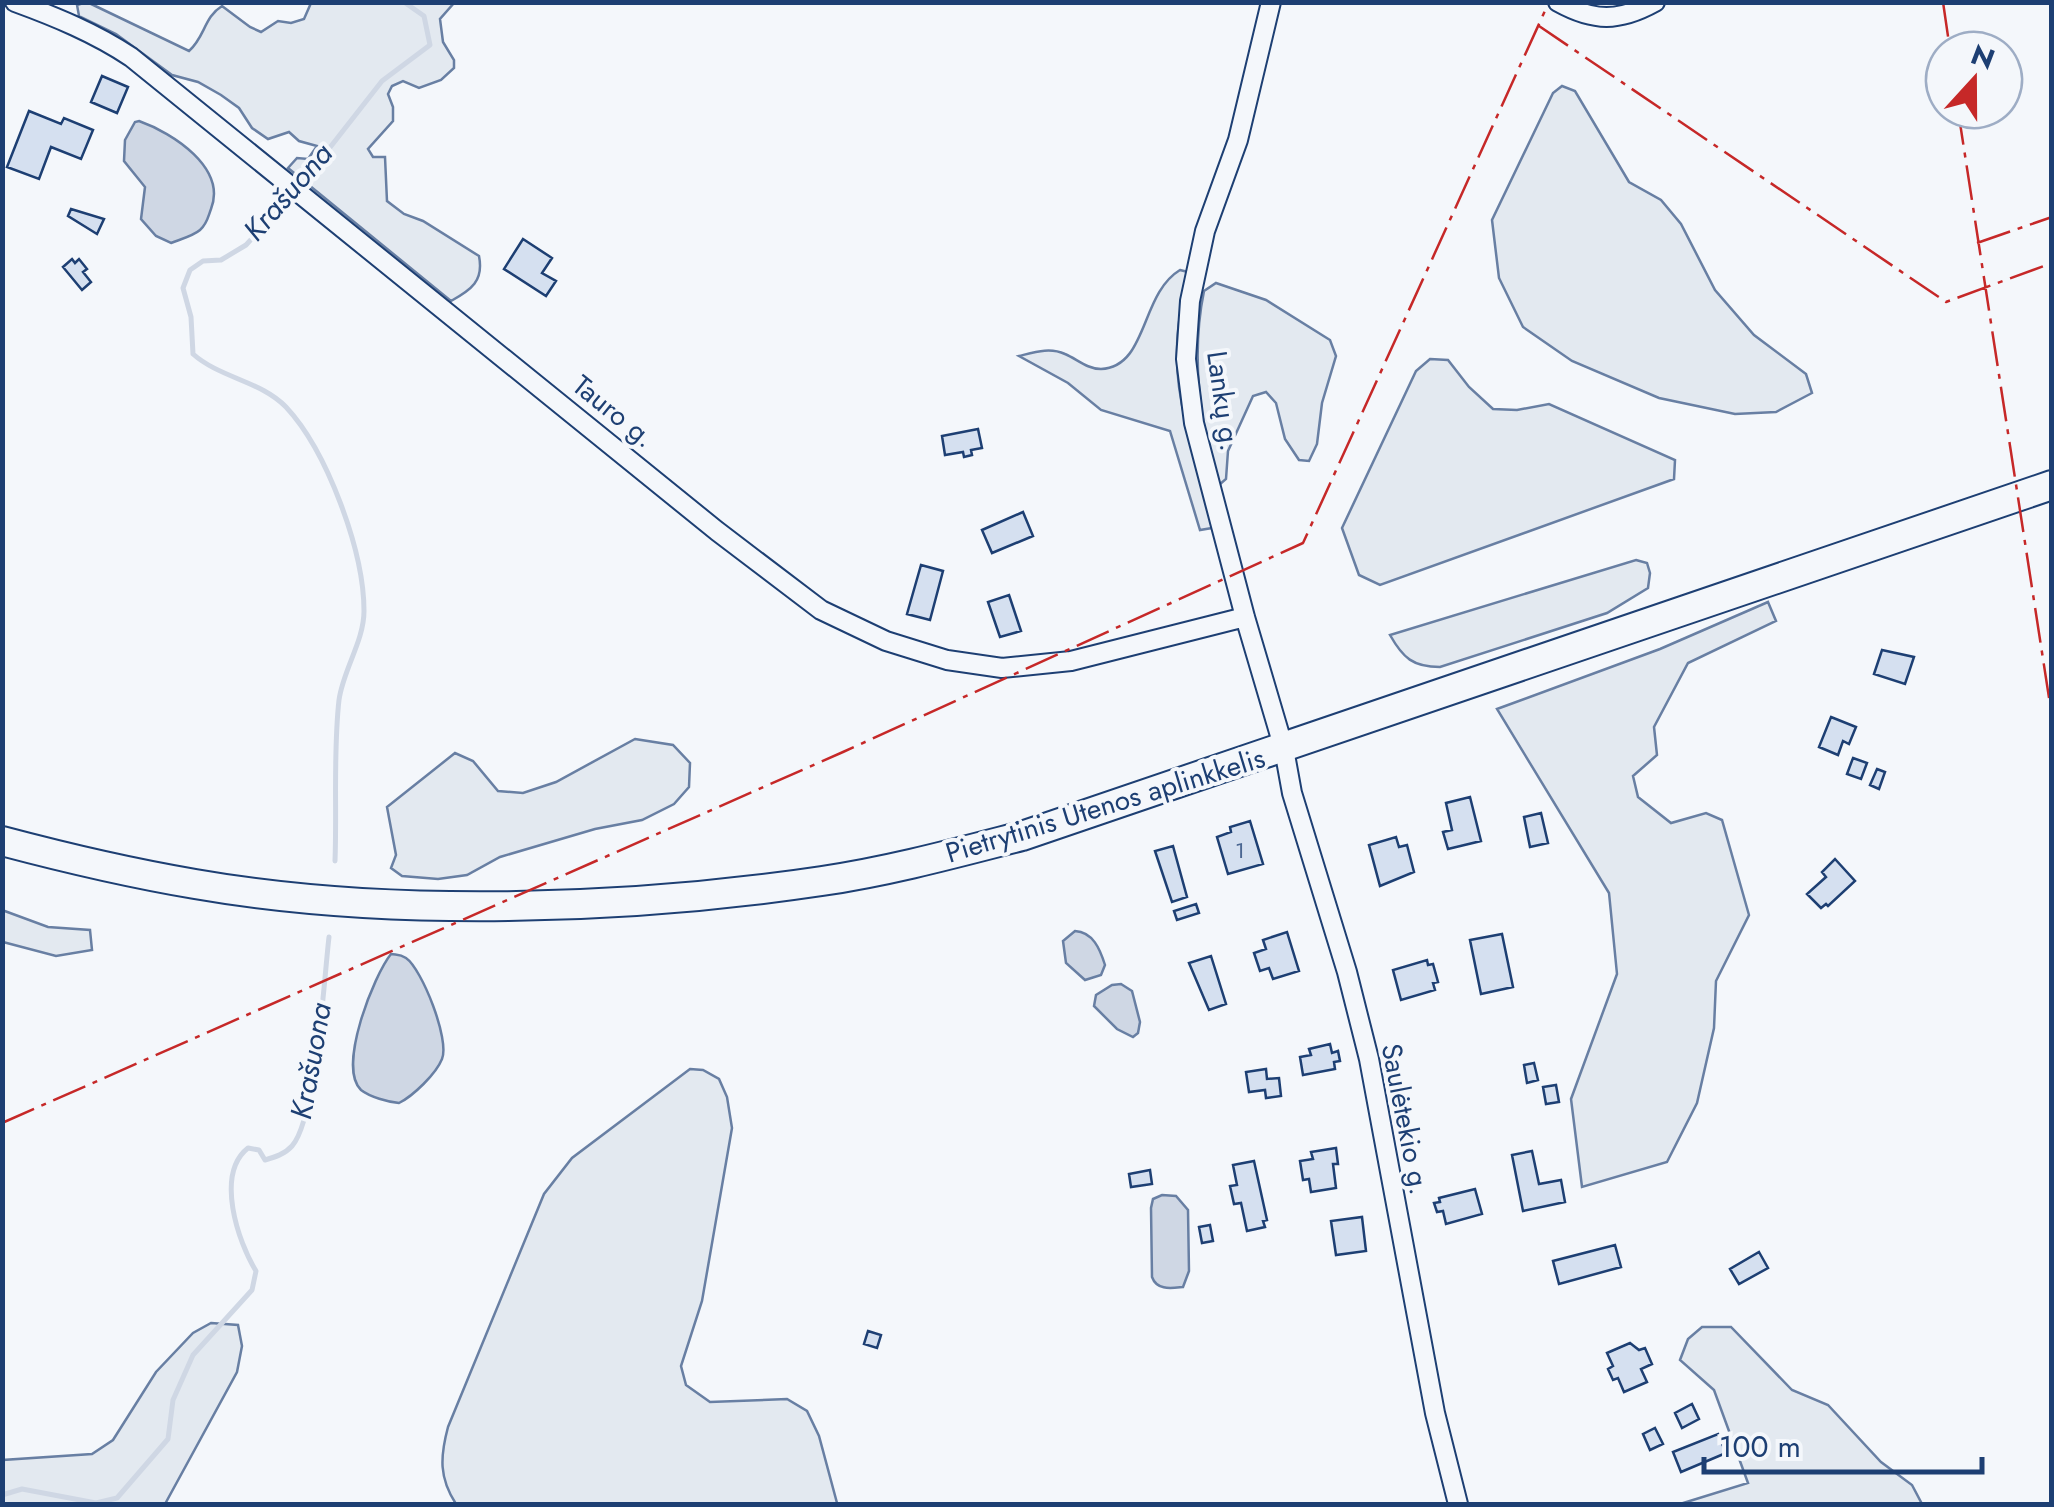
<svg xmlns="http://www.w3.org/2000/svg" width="2054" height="1507" font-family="Jost,sans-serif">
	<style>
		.green { fill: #e3e9f0; stroke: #687fa3; stroke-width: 2.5 }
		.water { fill: #cfd7e4; stroke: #687fa3; stroke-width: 2.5 }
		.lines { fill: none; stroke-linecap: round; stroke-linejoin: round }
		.stream { stroke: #cfd7e4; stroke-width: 5 }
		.building { fill: #d5e0f0; stroke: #1d3f73; stroke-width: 2.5 }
		.minor-casing { stroke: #1d3f73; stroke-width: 22 }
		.trunk-casing { stroke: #1d3f73; stroke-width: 32 }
		.minor { stroke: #f4f7fb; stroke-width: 18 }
		.trunk { stroke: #f4f7fb; stroke-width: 28 }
		.power { stroke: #c62828; stroke-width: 2.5; stroke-dasharray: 35 8 5 8; stroke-linecap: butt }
		.labels { text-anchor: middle; stroke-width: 8; stroke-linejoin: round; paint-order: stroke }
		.number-label { font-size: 22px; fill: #4b6792 }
		.street-label { font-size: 28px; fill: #1d3f73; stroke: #f4f7fb }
		.water-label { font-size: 30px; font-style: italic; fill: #1d3f73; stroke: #f4f7fb }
	</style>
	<rect width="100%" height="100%" fill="#f4f7fb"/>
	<!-- green -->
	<path class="green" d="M87 2 189 51C205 37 204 17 222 6L250 27 261 32 278 21 291 23 304 19 311 3H454L440 19 443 42 454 60V68L441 80 419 88 403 81 392 86 388 94 393 107V121L368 149 373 157H385L387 201 404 214 423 221 479 256C484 281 471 290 451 301L288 168 297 158 308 159 317 146 299 141 289 132 268 139 252 128 239 108 221 95 198 82 172 75 116 34 79 16 77 5Z
		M1562 86 1575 91 1629 182 1661 200 1681 224 1715 290 1754 335 1806 374 1812 393 1776 412 1735 414 1659 398 1572 361 1523 327 1499 278 1492 220 1553 93Z
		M1180 270 1188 272C1183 298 1177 324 1177 350 1175 410 1201 471 1218 527L1200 530 1170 431 1101 410 1068 383 1019 356C1035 352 1050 347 1065 354 1077 359 1087 369 1101 369 1148 367 1140 294 1180 270Z
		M1216 283 1266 300 1330 340 1336 356 1322 403 1317 444 1309 461 1299 460 1285 439 1276 403 1266 392 1253 396 1228 451 1226 479 1219 485C1199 424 1191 354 1204 291Z
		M1430 359 1448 360 1469 387 1493 409 1517 410 1549 404 1675 460 1674 479 1380 585 1359 575 1342 528 1416 371Z
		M1636 560 1647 563 1650 573 1648 588 1607 613 1440 667C1413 667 1403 658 1390 635Z
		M1768 602 1776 621 1688 663 1654 727 1657 755 1633 776 1638 797 1671 823 1706 813 1722 820 1749 915 1716 981 1714 1028 1697 1103 1667 1162 1582 1187 1571 1099 1617 974 1609 893 1497 709 1660 649Z
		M635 739 673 745 690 763 689 787 674 804 642 820 595 829 500 857 467 875 438 879 402 876 391 868 396 855 387 807 455 753 473 761 498 791 523 793 556 782Z
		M2 910 48 927 90 930 92 950 56 956 3 942Z
		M690 1069 703 1070 719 1079 727 1097 732 1128 702 1301 681 1366 686 1385 710 1402 787 1399 807 1411 819 1436 837 1503 456 1504C439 1478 440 1457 448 1427L544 1194 572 1158Z
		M211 1323 238 1325 242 1346 237 1372 165 1504H3V1460L92 1454 113 1440 156 1372 193 1333Z
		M1702 1327H1731L1792 1390 1828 1405 1881 1462 1912 1485 1922 1504H1680L1748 1483 1714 1390 1680 1360 1688 1339Z"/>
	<!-- water -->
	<path class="water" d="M139 121C173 133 227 168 211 209 208 217 207 224 200 230 193 236 181 239 171 243L156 236 141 219 145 187 124 161 125 140 135 122Z
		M1075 931C1093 932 1100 949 1105 965L1101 975 1085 980 1066 963 1063 941Z
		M391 954C398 955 400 954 406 958 422 969 450 1040 442 1059 436 1074 413 1096 399 1103 388 1102 370 1097 361 1090 337 1067 374 975 391 954Z
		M1121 984 1132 991 1140 1022 1138 1033 1133 1037 1117 1029 1094 1006 1096 995 1112 985Z
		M1162 1195 1176 1196 1188 1210 1189 1271 1183 1287C1172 1288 1157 1291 1152 1277L1151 1208 1153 1199Z"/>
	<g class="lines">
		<!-- stream -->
		<path class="stream" d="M299 187 382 81 430 45 424 16 404 2
			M292 195 246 245 221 260 203 261 190 270 183 288 191 317 193 354C220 378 261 381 286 407 327 451 364 551 364 611 364 641 343 670 339 700 333 753 337 808 335 861
			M2 1495 22 1489 96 1503 117 1498 168 1439 173 1400 193 1355 252 1290 256 1271C238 1242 215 1174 248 1148L259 1150 265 1160C275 1157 285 1154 292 1146 316 1119 324 979 329 937"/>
	</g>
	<!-- building -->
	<path class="building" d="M102 76 128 87 117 113 91 102Z
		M29 111 61 124 64 118 93 130 81 159 51 147 39 179 7 167Z
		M71 209 104 219 97 234 68 216Z
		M523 239 552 258 542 273 556 281 546 296 504 269Z
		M72 259 75 263 79 259 87 269 83 272 91 282 82 290 63 267Z
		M978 429 982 448 971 450 972 455 964 457 963 452 945 455 942 436Z
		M1023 512 1033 536 992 553 982 530Z
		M921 565 943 571 930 620 907 614Z
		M1009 595 1021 631 1000 637 988 602Z
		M1882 650 1914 657 1905 684 1874 674Z
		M1831 717 1856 727 1849 744 1843 741 1838 755 1819 747Z
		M1853 758 1867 763 1861 779 1847 774Z
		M1877 769 1885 772 1879 789 1870 785Z
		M1470 797 1481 841 1448 849 1443 832 1452 830 1446 803Z
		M1541 813 1548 843 1530 847 1524 817Z
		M1250 821 1263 864 1228 874 1217 837 1231 832 1230 827Z
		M1396 837 1399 847 1407 845 1414 872 1380 886 1369 845Z
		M1173 846 1187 897 1172 902 1155 851Z
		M1835 859 1855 881 1828 906 1826 904 1821 908 1807 894 1826 877 1822 872Z
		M1196 904 1199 913 1177 920 1174 911Z
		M1287 932 1299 971 1273 979 1269 968 1260 971 1254 953 1266 949 1263 940Z
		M1502 934 1513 987 1481 994 1470 940Z
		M1211 956 1226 1004 1209 1010 1189 963Z
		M1427 960 1428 965 1433 964 1438 982 1433 983 1435 990 1401 1000 1393 970Z
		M1330 1044 1332 1053 1338 1051 1340 1061 1334 1062 1335 1069 1303 1075 1300 1057 1311 1055 1309 1049Z
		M1534 1063 1538 1080 1527 1083 1524 1065Z
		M1266 1069 1267 1079 1279 1078 1281 1096 1266 1098 1265 1090 1249 1092 1246 1072Z
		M1556 1085 1559 1102 1546 1104 1543 1087Z
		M1336 1148 1338 1164H1333L1336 1188 1311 1192 1309 1179 1303 1180 1300 1161 1313 1159 1311 1152Z
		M1532 1151 1539 1184 1561 1180 1565 1202 1523 1211 1512 1155Z
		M1254 1161 1267 1220 1263 1221 1265 1227 1247 1231 1241 1203 1234 1204 1230 1186 1237 1185 1233 1165Z
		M1150 1170 1152 1184 1131 1187 1129 1174Z
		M1475 1189 1482 1214 1446 1224 1443 1211 1437 1212 1434 1203 1440 1202 1439 1198Z
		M1362 1217 1366 1251 1336 1255 1331 1221Z
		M1210 1225 1213 1241 1202 1243 1199 1227Z
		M1615 1245 1621 1267 1559 1284 1553 1261Z
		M1759 1252 1768 1268 1739 1284 1730 1269Z
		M868 1331 881 1335 877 1348 864 1344Z
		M1630 1343 1639 1350 1645 1348 1652 1364 1641 1369 1647 1382 1624 1392 1618 1378 1613 1380 1608 1369 1613 1366 1607 1353Z
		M1692 1404 1699 1419 1682 1428 1675 1413Z
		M1655 1428 1663 1444 1650 1450 1643 1434Z
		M1718 1434 1726 1453 1681 1472 1673 1452Z"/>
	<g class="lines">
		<defs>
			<path id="minor" d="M15 2C56 17 95 33 131 57L717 531 821 610 886 641 947 660 1002 668 1071 661 1245 617
				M1271 2 1238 140 1205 231 1190 301 1186 359 1194 423 1245 617 1284 749 1292 793 1347 972 1369 1059 1435 1413 1458 1504
				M1558 2C1594 22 1619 22 1655 2"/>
			<path id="trunk" d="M2 841C66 858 130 873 195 884 390 918 627 910 822 881 890 871 956 853 1022 836L2052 485"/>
		</defs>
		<!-- minor casing -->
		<use href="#minor" class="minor-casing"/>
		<!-- trunk casing -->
		<use href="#trunk" class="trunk-casing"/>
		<!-- minor -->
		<use href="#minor" class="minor"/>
		<!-- trunk -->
		<use href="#trunk" class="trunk"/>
		<!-- power -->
		<path class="power" d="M1943 2 1950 50
			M1539 26 1946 302 2052 263
			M1958 110 2052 717
			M1977 243 2052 217
			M2 1123 843 752 1303 543 1549 2"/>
	</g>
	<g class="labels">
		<!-- number labels -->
		<g class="number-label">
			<text x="1240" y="858">1</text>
		</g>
		<!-- street labels -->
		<g class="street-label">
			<text transform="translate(1224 401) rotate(82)" y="10">Lankų g.</text>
			<text transform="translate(614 411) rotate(39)" y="10">Tauro g.</text>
			<text transform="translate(1105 805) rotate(-17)" y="10">Pietrytinis Utenos aplinkkelis</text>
			<text transform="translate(1406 1119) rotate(79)" y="10">Saulėtekio g.</text>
		</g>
		<!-- water labels -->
		<g class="water-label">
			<text transform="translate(288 192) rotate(-49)" y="10">Krašuona</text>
			<text transform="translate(311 1061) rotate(-80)" y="10">Krašuona</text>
		</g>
	</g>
	<!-- border -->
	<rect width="2054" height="1507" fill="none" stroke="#1d3f73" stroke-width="10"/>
	<!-- north arrow -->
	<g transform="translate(1974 80) rotate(21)"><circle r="48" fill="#f4f7fb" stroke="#9eadc5" stroke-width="2.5"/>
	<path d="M0-8L18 38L0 25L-18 38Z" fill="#c62828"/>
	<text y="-15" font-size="28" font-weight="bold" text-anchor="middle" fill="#1d3f73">N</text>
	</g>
	<!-- scale -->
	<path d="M1704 1457v15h278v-15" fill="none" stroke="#1d3f73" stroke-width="5"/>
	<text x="1719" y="1457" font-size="30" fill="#1d3f73" stroke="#f4f7fb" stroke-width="8" paint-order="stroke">100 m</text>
</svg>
